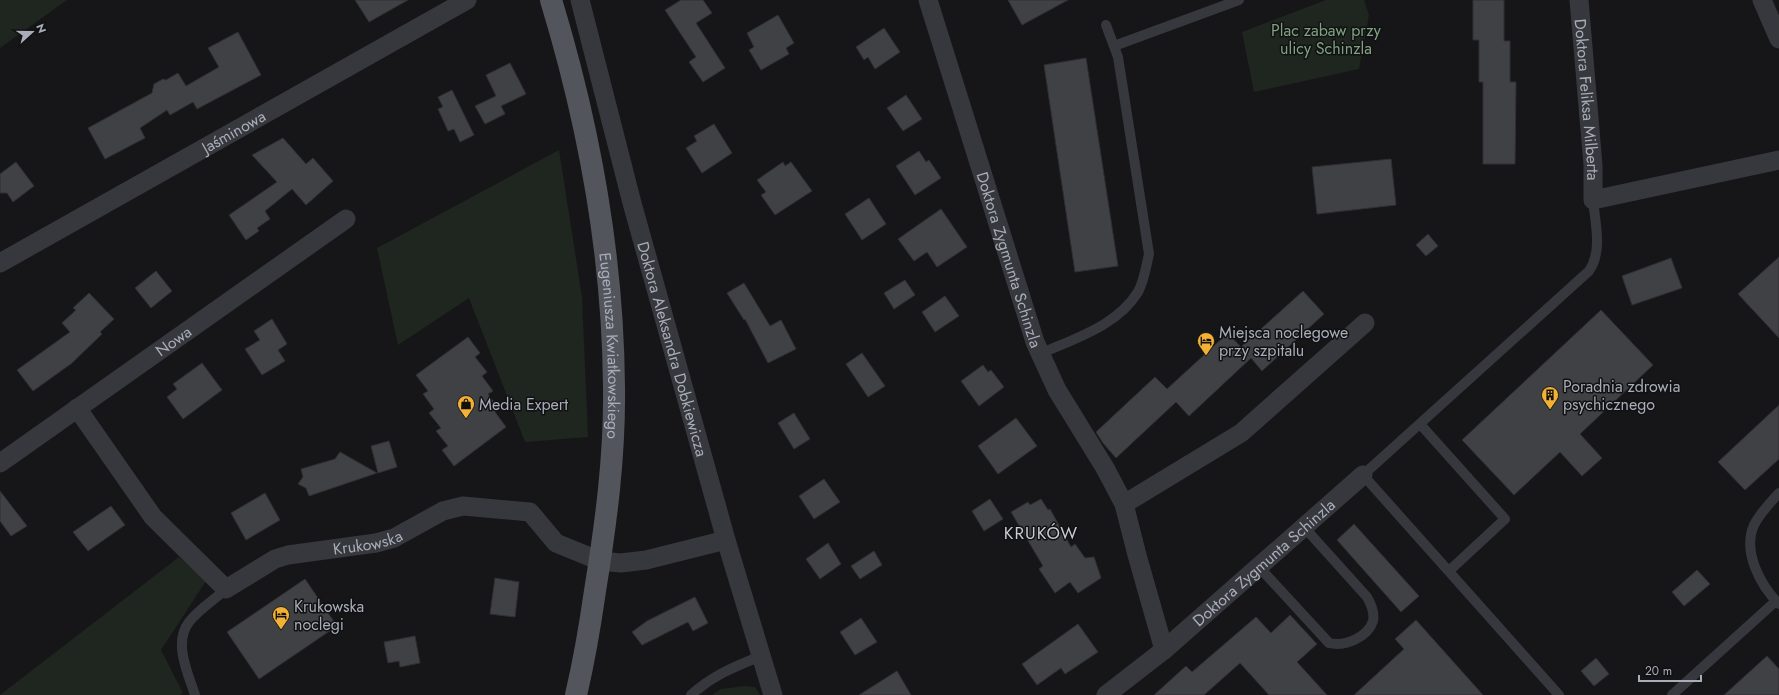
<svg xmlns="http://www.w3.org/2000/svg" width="1779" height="695" font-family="Jost,sans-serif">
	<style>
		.green { fill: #1e261f }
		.building { fill: #404145; stroke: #303034 }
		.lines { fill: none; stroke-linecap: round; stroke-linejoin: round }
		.service { stroke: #37383d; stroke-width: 10 }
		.minor { stroke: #37383d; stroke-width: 19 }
		.primary { stroke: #53555c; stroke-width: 22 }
		.labels { text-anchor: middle; stroke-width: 3; stroke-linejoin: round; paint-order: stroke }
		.park-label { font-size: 16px; fill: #7fa381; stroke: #111113 }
		.street-label { font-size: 16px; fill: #a8adb8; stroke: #111113 }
		.poi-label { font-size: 16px; fill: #a8adb8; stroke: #111113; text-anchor: start }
		.neighbourhood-label { font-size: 17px; letter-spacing: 1px; fill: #c9ccd4; stroke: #111113 }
	</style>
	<rect width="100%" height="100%" fill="#161618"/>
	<!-- green -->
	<path class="green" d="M0 0H67L0 48Z
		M1326 0H1364L1369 15 1359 69 1254 92 1242 32Z
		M559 150 582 297 588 437 525 442 469 298 398 345 377 248Z
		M179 557 206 581 161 650 183 693 180 695H0Z
		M745 686 755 687 760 695H712L721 689Z"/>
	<!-- building -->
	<path class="building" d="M355 0H408L369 22Z
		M681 0H703L712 13 696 23 725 68 703 82 689 62 696 57 665 10Z
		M1008 0H1068L1022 25Z
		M1473 0H1504V41H1510V82H1516L1515 164H1483V82H1479V40H1473Z
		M778 15 794 43 786 48 789 54 761 70 749 50 754 47 747 33Z
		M884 28 900 52 875 69 868 57 864 60 856 47Z
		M238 32 261 75 197 109 193 102 170 115 167 110 140 128 145 138 105 159 88 128 152 93 154 84 163 79 166 80 178 73 186 86 219 67 208 48Z
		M1086 58 1118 266 1075 272 1044 65Z
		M510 63 526 94 501 106 505 114 485 124 475 106 496 96 486 75Z
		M452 90 474 135 460 142 454 129 448 131 438 109 443 107 438 97Z
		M906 95 922 119 903 131 887 108Z
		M714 124 732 153 702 173 686 148 697 141 694 136Z
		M283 138 306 164 313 158 333 181 306 205 292 189 265 211 270 219 257 228 259 231 246 240 229 215 277 182 252 155Z
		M919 151 926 162 929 160 941 178 915 195 896 166Z
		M1391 159 1396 205 1317 214 1312 167Z
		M16 162 34 186 13 202 7 193H0V174Z
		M783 162 785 166 791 162 812 191 775 215 761 195 766 192 757 180Z
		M869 198 886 224 862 240 845 214Z
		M941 209 967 247 937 267 927 252 914 261 898 239Z
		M1428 234 1438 246 1426 256 1416 245Z
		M1779 257V338L1738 294Z
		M1671 258 1682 288 1632 305 1622 276Z
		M156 271 172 291 151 308 135 288Z
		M905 280 915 295 894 309 884 293Z
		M744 283 770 326 781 320 796 349 768 363 745 319 744 320 727 293Z
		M1303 291 1324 314 1262 371 1251 358 1189 416 1176 402 1116 458 1103 443 1096 432 1155 377 1167 389 1228 333 1249 356 1241 347Z
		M89 293 114 319 100 332 102 334 72 363 33 391 17 370 70 332 62 323 76 310 73 308Z
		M945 296 959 316 935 332 922 312Z
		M1601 310 1653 365 1580 434 1602 458 1582 476 1560 452 1514 495 1462 440Z
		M272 319 287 344 278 350 285 361 262 375 245 349 260 340 254 331Z
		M468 337 480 353 475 357 487 372 482 376 493 391 488 394 499 409 495 412 506 427 454 466 442 450 448 446 436 431 441 428 429 413 434 409 423 394 428 391 416 375Z
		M862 353 885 386 868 397 846 364Z
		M202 363 222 390 183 419 167 397 177 389 173 384Z
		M983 365 988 372 991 370 1004 387 979 406 961 381Z
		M1779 405V459L1745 490 1718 462Z
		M794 413 810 439 794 449 778 423Z
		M1016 418 1037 446 998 474 978 446Z
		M389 441 397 467 378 473 371 446Z
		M340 452 377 473 309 496 306 488 298 484 303 477 301 469 335 459Z
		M824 479 840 502 814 519 799 496Z
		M0 491 27 526 11 536 0 521Z
		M265 493 280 520 246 540 231 513Z
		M990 499 1003 519 984 531 972 511Z
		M1041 499 1048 510 1050 509 1071 547 1075 544 1085 558 1094 557 1101 578 1078 593 1070 582 1055 593 1039 569 1043 566 1011 512 1028 502 1030 505Z
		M111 506 125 525 88 551 73 532Z
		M1354 524 1419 596 1401 612 1337 540Z
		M828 543 841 564 820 579 806 559Z
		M874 551 882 565 860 579 851 566Z
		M1697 570 1710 584 1684 606 1672 592Z
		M495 578 519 582 515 617 490 614Z
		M305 579 337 626 259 679 227 632Z
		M695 597 708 623 693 631 688 622 642 645 632 632 647 621Z
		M1290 615 1317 644 1297 662 1327 695H1269L1240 663 1204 695H1154L1186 666 1192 672 1256 617 1271 633Z
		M861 618 877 642 855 655 840 632Z
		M1416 620 1483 695H1354L1404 649 1395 639Z
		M1078 624 1098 652 1065 674 1061 668 1037 685 1022 664Z
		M415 636 420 663 400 667 399 661 388 663 384 642Z
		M1767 656 1779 669V695H1724Z
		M1596 658 1609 674 1594 686 1581 671Z
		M897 671 911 695H859Z"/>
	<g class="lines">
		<!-- service -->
		<path class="service" d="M1114 46 1239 0
			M1040 354C1075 338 1117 326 1138 292 1144 281 1146 267 1149 254L1118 57 1106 25
			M1420 424 1505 519 1449 571
			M1779 493C1770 503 1760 513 1754 525 1742 552 1761 586 1779 604
			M1259 567 1329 643C1345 647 1368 637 1373 621 1375 612 1371 604 1367 597L1304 527
			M195 695C188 673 173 643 189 622 198 610 214 600 226 589
			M691 695C713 675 734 667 761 656
			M1559 695 1363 475 1589 271C1603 251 1595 222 1593 200
			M1672 695 1776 601"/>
		<!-- minor -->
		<g class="minor">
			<path id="s1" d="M580 0 632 203 726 540 773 695"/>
			<path id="s2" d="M928 0 1035 342 1057 390 1105 468 1124 504 1137 555 1164 650"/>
			<path id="s3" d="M1579 0 1593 165V200L1779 160"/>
			<path d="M1762 0 1779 39"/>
			<path id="s4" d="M0 263 467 0"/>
			<path id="s5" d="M77 408 153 517 226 589 275 559 288 555 376 543 394 538 443 511 463 506 530 512 556 543 600 561 621 563 646 560 726 540"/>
			<path id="s6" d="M0 463 346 219"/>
			<path d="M1124 504 1241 433 1365 323"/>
			<path id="s7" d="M1106 695 1164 650 1363 475"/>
		</g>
		<!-- primary -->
		<path class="primary" id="s8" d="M551 0C589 125 613 255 614 387 615 455 606 523 595 591 590 626 584 661 576 695"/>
	</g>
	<!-- icons -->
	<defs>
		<symbol id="hotel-pin" viewBox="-11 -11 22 30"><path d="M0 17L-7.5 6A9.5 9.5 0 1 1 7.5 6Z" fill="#f2b134" stroke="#111113"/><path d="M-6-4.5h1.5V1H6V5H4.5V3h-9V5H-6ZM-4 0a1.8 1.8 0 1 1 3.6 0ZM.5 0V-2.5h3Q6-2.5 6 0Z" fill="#111"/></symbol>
		<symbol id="building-pin" viewBox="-11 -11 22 30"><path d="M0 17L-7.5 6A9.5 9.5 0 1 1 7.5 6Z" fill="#f2b134" stroke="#111113"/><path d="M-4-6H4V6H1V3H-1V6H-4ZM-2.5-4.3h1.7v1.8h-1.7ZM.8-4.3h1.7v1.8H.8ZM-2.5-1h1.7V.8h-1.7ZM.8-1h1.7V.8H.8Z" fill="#111"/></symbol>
		<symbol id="shop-pin" viewBox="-11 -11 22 30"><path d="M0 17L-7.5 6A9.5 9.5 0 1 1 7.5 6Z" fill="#f2b134" stroke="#111113"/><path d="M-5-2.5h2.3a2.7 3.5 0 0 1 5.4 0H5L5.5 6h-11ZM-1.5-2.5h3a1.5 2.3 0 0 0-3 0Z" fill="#111"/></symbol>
	</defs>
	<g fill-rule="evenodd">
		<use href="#hotel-pin" x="1196" y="331" width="20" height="27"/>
		<use href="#building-pin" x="1540" y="385" width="20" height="27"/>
		<use href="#shop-pin" x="456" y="394" width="20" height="27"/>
		<use href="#hotel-pin" x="271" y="605" width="20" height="27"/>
	</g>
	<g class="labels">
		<!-- park labels -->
		<g class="park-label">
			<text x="1326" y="36">Plac zabaw przy<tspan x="1326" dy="18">ulicy Schinzla</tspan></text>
		</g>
		<!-- street labels -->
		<g class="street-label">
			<text dy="6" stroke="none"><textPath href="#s3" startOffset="100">Doktora Feliksa Milberta</textPath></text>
			<text dy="6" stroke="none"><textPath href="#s4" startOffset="268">Jaśminowa</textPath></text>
			<text dy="6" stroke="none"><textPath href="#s2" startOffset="272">Doktora Zygmunta Schinzla</textPath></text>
			<text dy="6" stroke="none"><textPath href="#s6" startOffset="212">Nowa</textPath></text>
			<text dy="6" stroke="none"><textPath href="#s8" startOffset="352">Eugeniusza Kwiatkowskiego</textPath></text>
			<text dy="6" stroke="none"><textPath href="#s1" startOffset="361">Doktora Aleksandra Dobkiewicza</textPath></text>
			<text dy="6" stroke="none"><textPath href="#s5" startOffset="387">Krukowska</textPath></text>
			<text dy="6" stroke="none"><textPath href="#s7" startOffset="206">Doktora Zygmunta Schinzla</textPath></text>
		</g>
		<!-- poi labels -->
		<g class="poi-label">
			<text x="1219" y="338">Miejsca noclegowe<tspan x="1219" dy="18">przy szpitalu</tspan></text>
			<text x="1563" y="392">Poradnia zdrowia<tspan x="1563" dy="18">psychicznego</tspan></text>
			<text x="479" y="410">Media Expert</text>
			<text x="294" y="612">Krukowska<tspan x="294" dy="18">noclegi</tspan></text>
		</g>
		<!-- neighbourhood labels -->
		<g class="neighbourhood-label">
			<text x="1041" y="539">KRUKÓW</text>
		</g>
	</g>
	<!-- north arrow -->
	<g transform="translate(32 32) rotate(69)" stroke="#111113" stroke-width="3" paint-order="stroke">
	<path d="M0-3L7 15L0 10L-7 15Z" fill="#a8adb8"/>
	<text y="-6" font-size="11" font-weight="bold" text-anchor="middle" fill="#a8adb8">N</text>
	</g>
	<!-- scale -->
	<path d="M1639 675v6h62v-6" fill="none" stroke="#a8adb8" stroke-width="2"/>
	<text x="1645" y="675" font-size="12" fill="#a8adb8" stroke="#111113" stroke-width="3" paint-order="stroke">20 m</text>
</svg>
